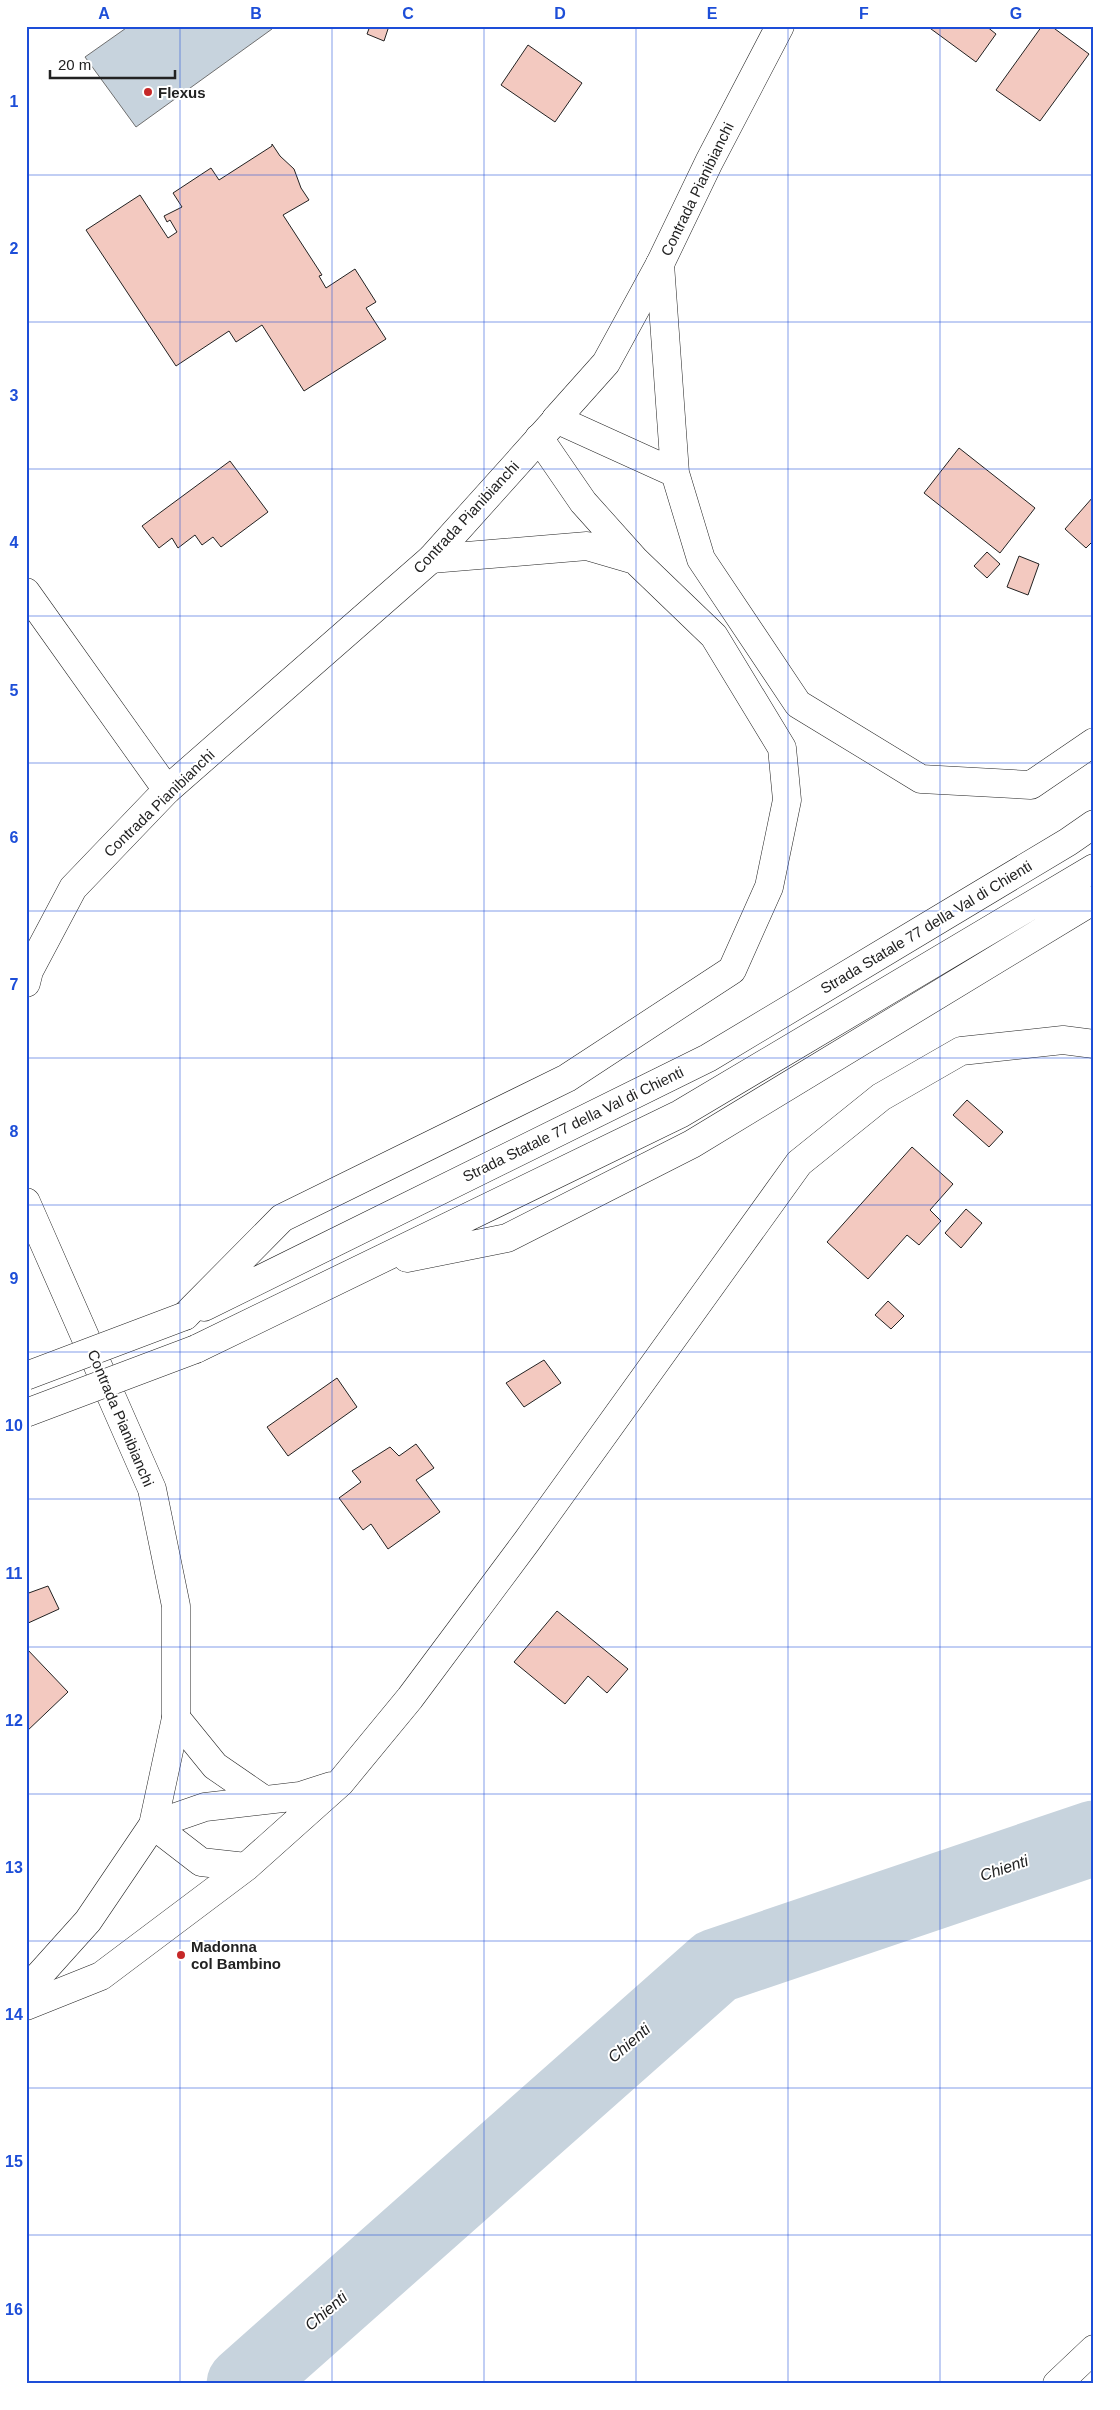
<svg xmlns="http://www.w3.org/2000/svg" width="1120" height="2410" font-family="Arial,sans-serif">
	<style>
		.water { fill: #c7d3dd; stroke: #6f6f6f }
		.lines { fill: none; stroke-linecap: round; stroke-linejoin: round }
		.river { stroke: #c7d3dd; stroke-width: 75 }
		.building { fill: #f3c9c0; stroke: #222 }
		.minor-casing { stroke: #222; stroke-width: 29 }
		.tertiary-casing { stroke: #222; stroke-width: 29 }
		.secondary-casing { stroke: #222; stroke-width: 29 }
		.trunk-casing { stroke: #222; stroke-width: 29 }
		.minor { stroke: #fff; stroke-width: 28 }
		.tertiary { stroke: #fff; stroke-width: 28 }
		.secondary { stroke: #fff; stroke-width: 28 }
		.trunk { stroke: #fff; stroke-width: 28 }
		.trunk-bridge-casing { stroke: #222; stroke-width: 29; stroke-linecap: butt }
		.trunk-bridge { stroke: #fff; stroke-width: 28 }
		.grid { fill: none; stroke: #1d4ed8; stroke-width: 1; stroke-opacity: 0.55 }
		.poi-dot { fill: #c62828; stroke: #fff; stroke-width: 2 }
		.labels { text-anchor: middle; dominant-baseline: central; stroke-width: 4; stroke-linejoin: round; paint-order: stroke }
		.poi-label { font-size: 15px; font-weight: bold; fill: #222; stroke: #fff; text-anchor: start }
		.street-label { font-size: 15px; fill: #222; stroke: #fff }
		.water-label { font-size: 16px; font-style: italic; fill: #222; stroke: #fff }
		.neatline { fill: none; stroke: #1d4ed8; stroke-width: 2 }
		.grid-label { font-size: 16px; text-anchor: middle; font-weight: bold; fill: #1d4ed8 }
	</style>
	<rect width="100%" height="100%" fill="#fff"/>
	<path class="water" d="M129,26H270L272,29L136,127L85,57Z"/>
	<g class="lines">
		<path class="river" d="M244,2384L716,1966L1094,1838"/>
	</g>
	<path class="building" d="M370,26H389L384,41L367,34Z
		M927,26H986L996,34L976,62Z
		M1042,26H1051L1089,54L1040,121L996,90Z
		M528,45L582,83L555,122L501,85Z
		M272,144L280,156L294,169L301,188L309,200L283,215L322,275L319,276L326,288L355,269L376,302L366,308L386,339L304,391L262,325L236,342L229,331L176,366L86,230L140,195L168,238L177,232L170,220L167,222L164,216L182,207L173,193L211,168L219,180L272,146Z
		M959,448L1035,508L1000,553L924,493Z
		M230,461L268,512L221,547L213,537L202,545L195,535L178,548L172,538L159,548L142,526Z
		M1093,497L1094,540L1086,548L1065,529Z
		M987,552L1000,564L987,578L974,566Z
		M1019,556L1039,564L1028,595L1007,587Z
		M967,1100L1003,1132L989,1147L953,1115Z
		M912,1147L953,1184L930,1210L941,1221L919,1245L907,1235L868,1279L827,1242Z
		M966,1209L982,1223L961,1248L945,1233Z
		M888,1301L904,1316L891,1329L875,1315Z
		M544,1360L561,1383L524,1407L506,1383Z
		M337,1378L357,1407L288,1456L267,1427Z
		M416,1444L434,1468L416,1480L440,1512L388,1549L371,1524L363,1530L339,1498L361,1482L352,1471L390,1447L399,1456Z
		M48,1586L59,1609L26,1624V1594Z
		M557,1611L628,1669L607,1693L588,1676L565,1704L514,1662Z
		M26,1648L68,1692L26,1732Z"/>
	<g class="lines">
		<defs>
			<path id="minor" d="M556,419L606,363L660,264L709,162L780,26
				M26,592L167,790"/>
			<path id="tertiary" d="M26,983L29,971L73,888L167,790L431,559L555,421
				M26,1202L152,1489L176,1606V1718L153,1825L88,1921L26,1990"/>
			<path id="secondary" d="M1057,2384L1094,2349"/>
			<path id="trunk" d="M660,264L675,473L701,559L798,704L921,779L1031,785L1094,742
				M556,419L675,473
				M431,559L587,546L635,560
				M407,1258L507,1238L692,1144L1094,900
				M204,1307L708,1058L1068,842L1094,824
				M185,1316L282,1218L567,1078L732,970L769,887L787,800L782,748L714,636L635,560L583,502L539,438
				M196,1349L680,1114L1094,868
				M176,1718L215,1766L263,1799
				M153,1825L205,1807L300,1796L331,1786
				M153,1825L201,1862L246,1867
				M26,2006L101,1976L246,1867L340,1783L410,1698L527,1541L799,1163L881,1097L961,1051L1063,1040L1094,1044"/>
		</defs>
		<use href="#minor" class="minor-casing"/>
		<use href="#tertiary" class="tertiary-casing"/>
		<use href="#secondary" class="secondary-casing"/>
		<use href="#trunk" class="trunk-casing"/>
		<use href="#minor" class="minor"/>
		<use href="#tertiary" class="tertiary"/>
		<use href="#secondary" class="secondary"/>
		<use href="#trunk" class="trunk"/>
		<defs>
			<path id="trunk-bridge" d="M26,1376L185,1316
				M26,1413L196,1349"/>
		</defs>
		<use href="#trunk-bridge" class="trunk-bridge-casing"/>
		<use href="#trunk-bridge" class="trunk-bridge"/>
	</g>
	<path class="grid" d="M180,26V2384M332,26V2384M484,26V2384M636,26V2384M788,26V2384M940,26V2384M26,175H1094M26,322H1094M26,469H1094M26,616H1094M26,763H1094M26,911H1094M26,1058H1094M26,1205H1094M26,1352H1094M26,1499H1094M26,1647H1094M26,1794H1094M26,1941H1094M26,2088H1094M26,2235H1094"/>
	<g class="poi-dot">
		<circle cx="148" cy="92" r="5"/>
		<circle cx="181" cy="1955" r="5"/>
	</g>
	<g class="labels">
		<g class="poi-label">
			<text x="158" y="92">Flexus</text>
			<text x="191" y="1946">Madonna<tspan x="191" dy="17">col Bambino</tspan></text>
		</g>
		<g class="street-label">
			<text transform="translate(697 189) rotate(-64)">Contrada Pianibianchi</text>
			<text transform="translate(466 517) rotate(-47)">Contrada Pianibianchi</text>
			<text transform="translate(159 803) rotate(-44)">Contrada Pianibianchi</text>
			<text transform="translate(926 927) rotate(-31)">Strada Statale 77 della Val di Chienti</text>
			<text transform="translate(573 1124) rotate(-26)">Strada Statale 77 della Val di Chienti</text>
			<text transform="translate(121 1418) rotate(67)">Contrada Pianibianchi</text>
		</g>
		<g class="water-label">
			<text transform="translate(1004 1868) rotate(-19)">Chienti</text>
			<text transform="translate(629 2043) rotate(-41)">Chienti</text>
			<text transform="translate(326 2311) rotate(-41)">Chienti</text>
		</g>
	</g>
	<rect width="1120" height="2410" fill="none" stroke="#ffffff" stroke-width="55"/>
	<path d="M50 70v8h125v-8" fill="none" stroke="#222222" stroke-width="2.5"/>
	<text x="58" y="70" font-size="15" fill="#222222" stroke="#ffffff" stroke-width="4" paint-order="stroke">20 m</text>
	<rect x="28" y="28" width="1064" height="2354" class="neatline"/>
	<g class="grid-label">
		<text x="104" y="19">A</text>
		<text x="256" y="19">B</text>
		<text x="408" y="19">C</text>
		<text x="560" y="19">D</text>
		<text x="712" y="19">E</text>
		<text x="864" y="19">F</text>
		<text x="1016" y="19">G</text>
		<text x="14" y="107">1</text>
		<text x="14" y="254">2</text>
		<text x="14" y="401">3</text>
		<text x="14" y="548">4</text>
		<text x="14" y="696">5</text>
		<text x="14" y="843">6</text>
		<text x="14" y="990">7</text>
		<text x="14" y="1137">8</text>
		<text x="14" y="1284">9</text>
		<text x="14" y="1431">10</text>
		<text x="14" y="1579">11</text>
		<text x="14" y="1726">12</text>
		<text x="14" y="1873">13</text>
		<text x="14" y="2020">14</text>
		<text x="14" y="2167">15</text>
		<text x="14" y="2315">16</text>
	</g>
</svg>
